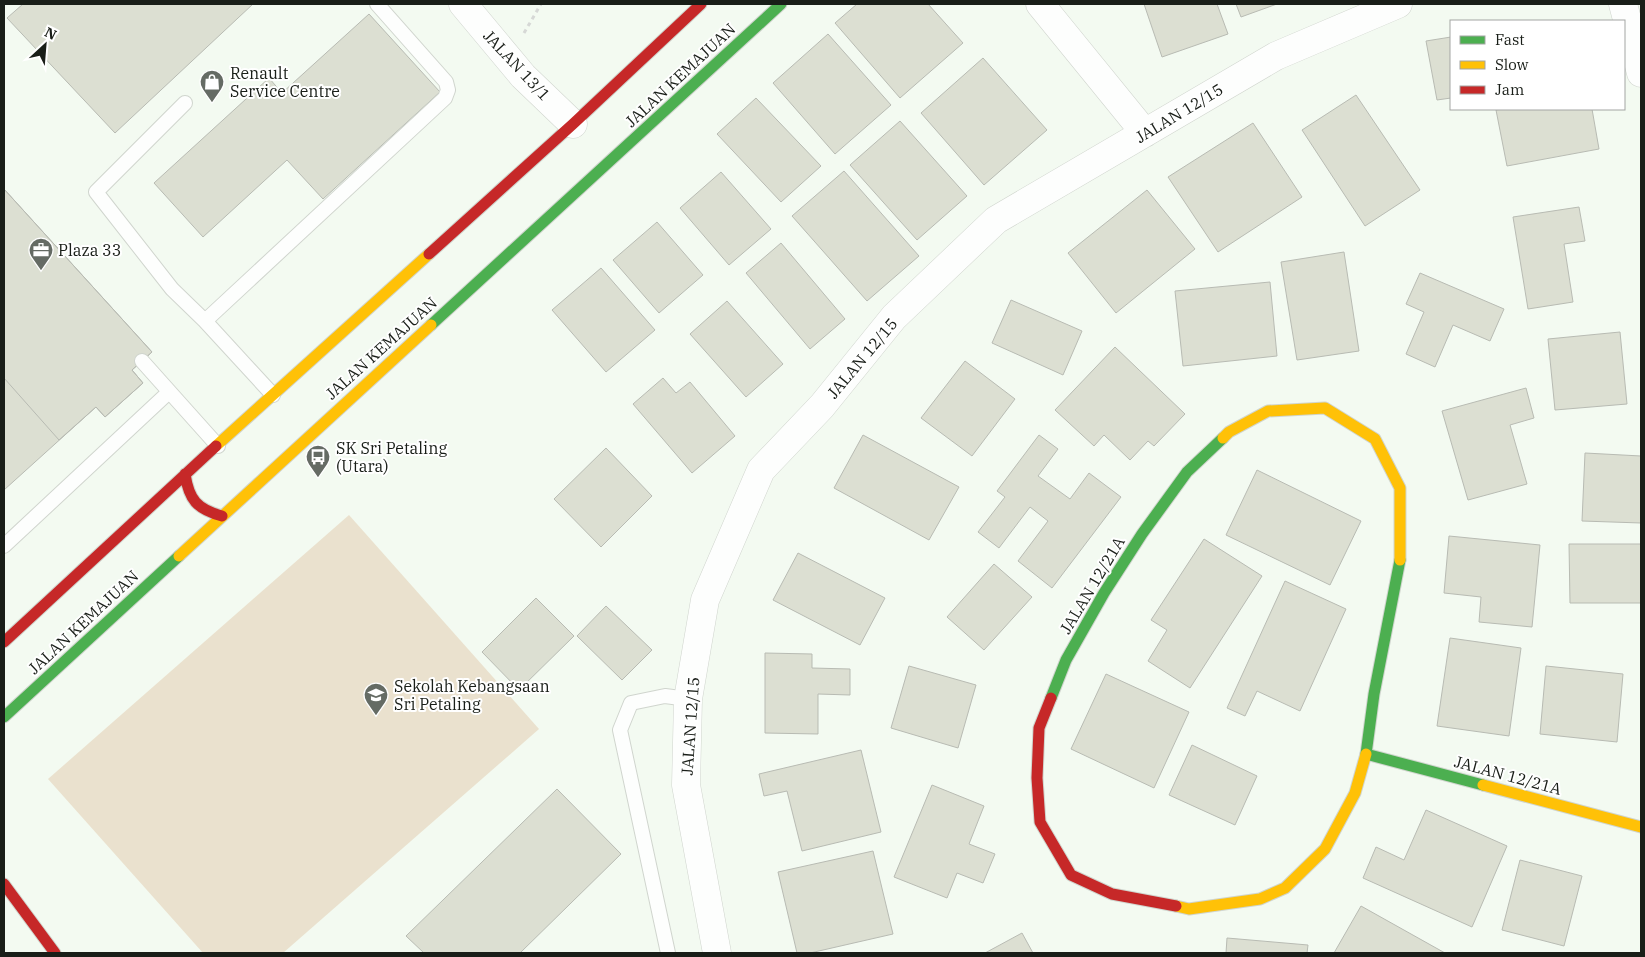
<svg xmlns="http://www.w3.org/2000/svg" width="1645" height="957" font-family="'IBM Plex Serif',serif">
	<style>
		.green { fill: #eae1ce }
		.building { fill: #dcdfd2; stroke: #b8bbb3 }
		.lines { fill: none; stroke-linecap: round; stroke-linejoin: round }
		.lane-casing { stroke: #d0d5ce; stroke-width: 16 }
		.street-casing { stroke: #d0d5ce; stroke-width: 29 }
		.fast-casing { stroke: #d0d5ce; stroke-width: 13 }
		.slow-casing { stroke: #d0d5ce; stroke-width: 13 }
		.jam-casing { stroke: #d0d5ce; stroke-width: 13 }
		.path { stroke: #d6d8d6; stroke-width: 3; stroke-dasharray: 4 4; stroke-linecap: butt }
		.lane { stroke: #fdfefd; stroke-width: 14 }
		.street { stroke: #fdfefd; stroke-width: 28 }
		.fast { stroke: #4caf50; stroke-width: 11 }
		.slow { stroke: #ffc107; stroke-width: 11 }
		.jam { stroke: #c62828; stroke-width: 11 }
		.labels { text-anchor: middle; dominant-baseline: central; stroke-width: 4; stroke-linejoin: round; paint-order: stroke }
		.street-label { font-size: 16px; fill: #191e18; stroke: #fff }
		.poi-label { font-size: 16px; fill: #191e18; stroke: #fff; text-anchor: start }
	</style>
	<rect width="100%" height="100%" fill="#f3faf1"/>
	<path class="green" d="M349,515L539,729L283,953H203L48,779Z"/>
	<path class="building" d="M23,4H253L115,133L7,18Z
		M857,4H928L963,43L900,98L835,23Z
		M1144,4H1217L1228,34L1162,57Z
		M1236,4H1277L1241,17Z
		M369,14L440,92L323,199L287,160L203,237L154,183L269,78L282,93Z
		M828,34L891,105L835,154L773,83Z
		M1451,37V98L1437,100L1426,41Z
		M983,58L1047,130L984,185L921,113Z
		M1356,95L1420,190L1365,226L1302,130Z
		M756,98L821,166L781,202L717,134Z
		M1502,109H1592L1599,149L1507,166L1496,110Z
		M900,121L967,196L917,240L850,165Z
		M1253,123L1302,197L1218,252L1168,177Z
		M844,171L919,256L867,301L792,216Z
		M721,172L771,229L729,265L680,208Z
		M4,189L152,352L132,370L143,383L105,417L96,407L4,490Z
		M4,189L152,352L132,370L143,383L105,417L96,407L59,440L4,378Z
		M1147,190L1195,249L1116,313L1068,253Z
		M1579,207L1585,241L1564,244L1573,302L1528,309L1513,217Z
		M657,222L703,275L659,313L613,260Z
		M781,243L845,319L810,349L746,273Z
		M1344,252L1359,351L1297,360L1281,262Z
		M601,268L655,330L606,372L552,310Z
		M1420,273L1504,309L1490,341L1453,325L1435,367L1406,354L1424,312L1406,304Z
		M1270,282L1277,356L1183,366L1175,291Z
		M1011,300L1082,331L1063,375L992,343Z
		M727,301L783,364L746,397L690,334Z
		M1620,332L1627,404L1555,410L1548,339Z
		M1115,347L1185,414L1154,446L1148,441L1130,460L1104,435L1094,446L1055,410Z
		M965,361L1015,399L972,456L921,418Z
		M663,378L676,393L690,382L735,436L692,473L633,404Z
		M1526,388L1534,418L1510,425L1527,484L1468,500L1442,411Z
		M863,435L959,487L929,540L834,488Z
		M1039,435L1058,449L1038,476L1070,499L1089,473L1121,497L1052,588L1018,561L1048,521L1030,507L999,548L978,532L1005,497L997,491Z
		M606,448L652,496L601,547L554,499Z
		M1585,453L1641,456V523L1582,521Z
		M1257,470L1361,521L1330,585L1226,535Z
		M1449,536L1540,545L1532,627L1479,622L1481,597L1444,593Z
		M1204,539L1262,576L1190,688L1148,661L1167,630L1151,620Z
		M1569,544H1641V603H1570Z
		M798,553L885,598L860,645L773,600Z
		M994,564L1032,597L984,650L947,617Z
		M1285,581L1346,609L1300,711L1257,691L1245,716L1227,708Z
		M536,598L574,636L519,690L482,652Z
		M606,606L652,650L622,680L577,636Z
		M1450,638L1521,648L1509,736L1437,726Z
		M765,653L812,654V668L850,669V695L818,694V734L765,733Z
		M909,666L976,685L958,748L891,728Z
		M1546,666L1623,674L1617,742L1540,734Z
		M1106,674L1189,712L1154,788L1071,749Z
		M1192,745L1257,776L1235,825L1169,795Z
		M861,750L881,832L802,851L787,791L764,796L759,774Z
		M932,785L984,806L969,844L995,854L983,883L957,873L947,898L894,877Z
		M557,789L621,854L520,953H424L406,936Z
		M1426,810L1507,846L1472,927L1363,878L1376,847L1404,860Z
		M873,851L893,934L810,953H797L778,872Z
		M1520,860L1582,876L1564,946L1502,930Z
		M1361,906L1445,953H1334Z
		M1022,933L1033,953H985Z
		M1227,938L1308,945L1307,953H1226Z"/>
	<g class="lines">
		<defs>
			<path id="lane" d="M185,103L96,192L172,289L205,321L273,395
				M205,321L445,98L448,90L446,82L377,4
				M142,361L218,446
				M4,546L169,392
				M668,953L620,730L631,703L665,696L688,699"/>
			<path id="street" d="M463,4L523,76L573,124
				M1040,4L1145,133
				M1623,4L1641,73
				M717,953L686,785L688,699L705,600L761,470L822,406L894,317L996,220L1276,56L1398,4"/>
			<path id="fast" d="M431,325L781,4
				M1400,560L1374,694L1366,754L1483,785
				M1051,698L1066,660L1104,593L1142,534L1187,472L1223,438
				M4,717L179,556"/>
			<path id="slow" d="M1223,438L1229,432L1268,411L1325,408L1375,439L1400,488V560
				M216,446L429,254
				M179,556L431,325
				M1483,785L1641,827
				M1176,906L1189,909L1260,899L1285,888L1325,849L1355,793L1366,754"/>
			<path id="jam" d="M429,254L573,124L701,4
				M185,474C189,500 197,509 222,516
				M4,642L216,446
				M1051,698L1039,728L1037,778L1040,822L1071,875L1112,894L1176,906
				M4,884L55,953"/>
		</defs>
		<use href="#lane" class="lane-casing"/>
		<use href="#street" class="street-casing"/>
		<use href="#fast" class="fast-casing"/>
		<use href="#slow" class="slow-casing"/>
		<use href="#jam" class="jam-casing"/>
		<path class="path" d="M524,33L541,4"/>
		<use href="#lane" class="lane"/>
		<use href="#street" class="street"/>
		<use href="#fast" class="fast"/>
		<use href="#slow" class="slow"/>
		<use href="#jam" class="jam"/>
	</g>
	<defs>
		<symbol id="shop-pin" viewBox="-11 -11 22 30"><path d="M0 17L-7.5 6A9.5 9.5 0 1 1 7.5 6Z" fill="#656b64" stroke="#fff"/><path d="M-5-2.5h2.3a2.7 3.5 0 0 1 5.4 0H5L5.5 6h-11ZM-1.5-2.5h3a1.5 2.3 0 0 0-3 0Z" fill="#fff"/></symbol>
		<symbol id="office-pin" viewBox="-11 -11 22 30"><path d="M0 17L-7.5 6A9.5 9.5 0 1 1 7.5 6Z" fill="#656b64" stroke="#fff"/><path d="M-6-3h4V-5.5h4V-3h4V5H-6ZM-1-4.5V-3h2v-1.5ZM-6 0V1H6V0Z" fill="#fff"/></symbol>
		<symbol id="bus-pin" viewBox="-11 -11 22 30"><path d="M0 17L-7.5 6A9.5 9.5 0 1 1 7.5 6Z" fill="#656b64" stroke="#fff"/><path d="M-5-6H5V4H4V6H2V4H-2V6H-4V4H-5ZM-3.5-4V0h7V-4ZM-3.5 1.2v1.5H-2V1.2ZM2 1.2v1.5H3.5V1.2Z" fill="#fff"/></symbol>
		<symbol id="school-pin" viewBox="-11 -11 22 30"><path d="M0 17L-7.5 6A9.5 9.5 0 1 1 7.5 6Z" fill="#656b64" stroke="#fff"/><path d="M0-5L7-2L0 1L-7-2ZM-4 1L0 2.5L4 1V4Q0 6-4 4Z" fill="#fff"/></symbol>
	</defs>
	<g fill-rule="evenodd">
		<use href="#shop-pin" x="198" y="68" width="28" height="38"/>
		<use href="#office-pin" x="27" y="236" width="28" height="38"/>
		<use href="#bus-pin" x="304" y="443" width="28" height="38"/>
		<use href="#school-pin" x="362" y="681" width="28" height="38"/>
	</g>
	<g class="labels">
		<g class="street-label">
			<text transform="translate(517 65) rotate(47)">JALAN 13/1</text>
			<text transform="translate(680 75) rotate(-43)">JALAN KEMAJUAN</text>
			<text transform="translate(1179 113) rotate(-31)">JALAN 12/15</text>
			<text transform="translate(381 348) rotate(-42)">JALAN KEMAJUAN</text>
			<text transform="translate(862 358) rotate(-50)">JALAN 12/15</text>
			<text transform="translate(1092 585) rotate(-59)">JALAN 12/21A</text>
			<text transform="translate(83 622) rotate(-43)">JALAN KEMAJUAN</text>
			<text transform="translate(690 726) rotate(-86)">JALAN 12/15</text>
			<text transform="translate(1508 775) rotate(15)">JALAN 12/21A</text>
		</g>
		<g class="poi-label">
			<text x="230" y="73">Renault<tspan x="230" dy="18">Service Centre</tspan></text>
			<text x="58" y="250">Plaza 33</text>
			<text x="336" y="448">SK Sri Petaling<tspan x="336" dy="18">(Utara)</tspan></text>
			<text x="394" y="686">Sekolah Kebangsaan<tspan x="394" dy="18">Sri Petaling</tspan></text>
		</g>
	</g>
	<rect width="1645" height="957" fill="none" stroke="#191e18" stroke-width="10"/>
	<rect x="1450" y="20" width="175" height="90" fill="#ffffff" stroke="#a3a5a3"/>
	<rect x="1460" y="36" width="25" height="8" fill="#4caf50" stroke="#a3a5a3"/>
	<text x="1495" y="45" font-size="15" fill="#191e18">Fast</text>
	<rect x="1460" y="61" width="25" height="8" fill="#ffc107" stroke="#a3a5a3"/>
	<text x="1495" y="70" font-size="15" fill="#191e18">Slow</text>
	<rect x="1460" y="86" width="25" height="8" fill="#c62828" stroke="#a3a5a3"/>
	<text x="1495" y="95" font-size="15" fill="#191e18">Jam</text>
	<g transform="translate(45 45) rotate(26)" stroke="#ffffff" stroke-width="4" paint-order="stroke">
	<path d="M0-4L9 19L0 12L-9 19Z" fill="#191e18"/>
	<text y="-8" font-size="14" font-weight="bold" text-anchor="middle" fill="#191e18">N</text>
	</g>
</svg>
